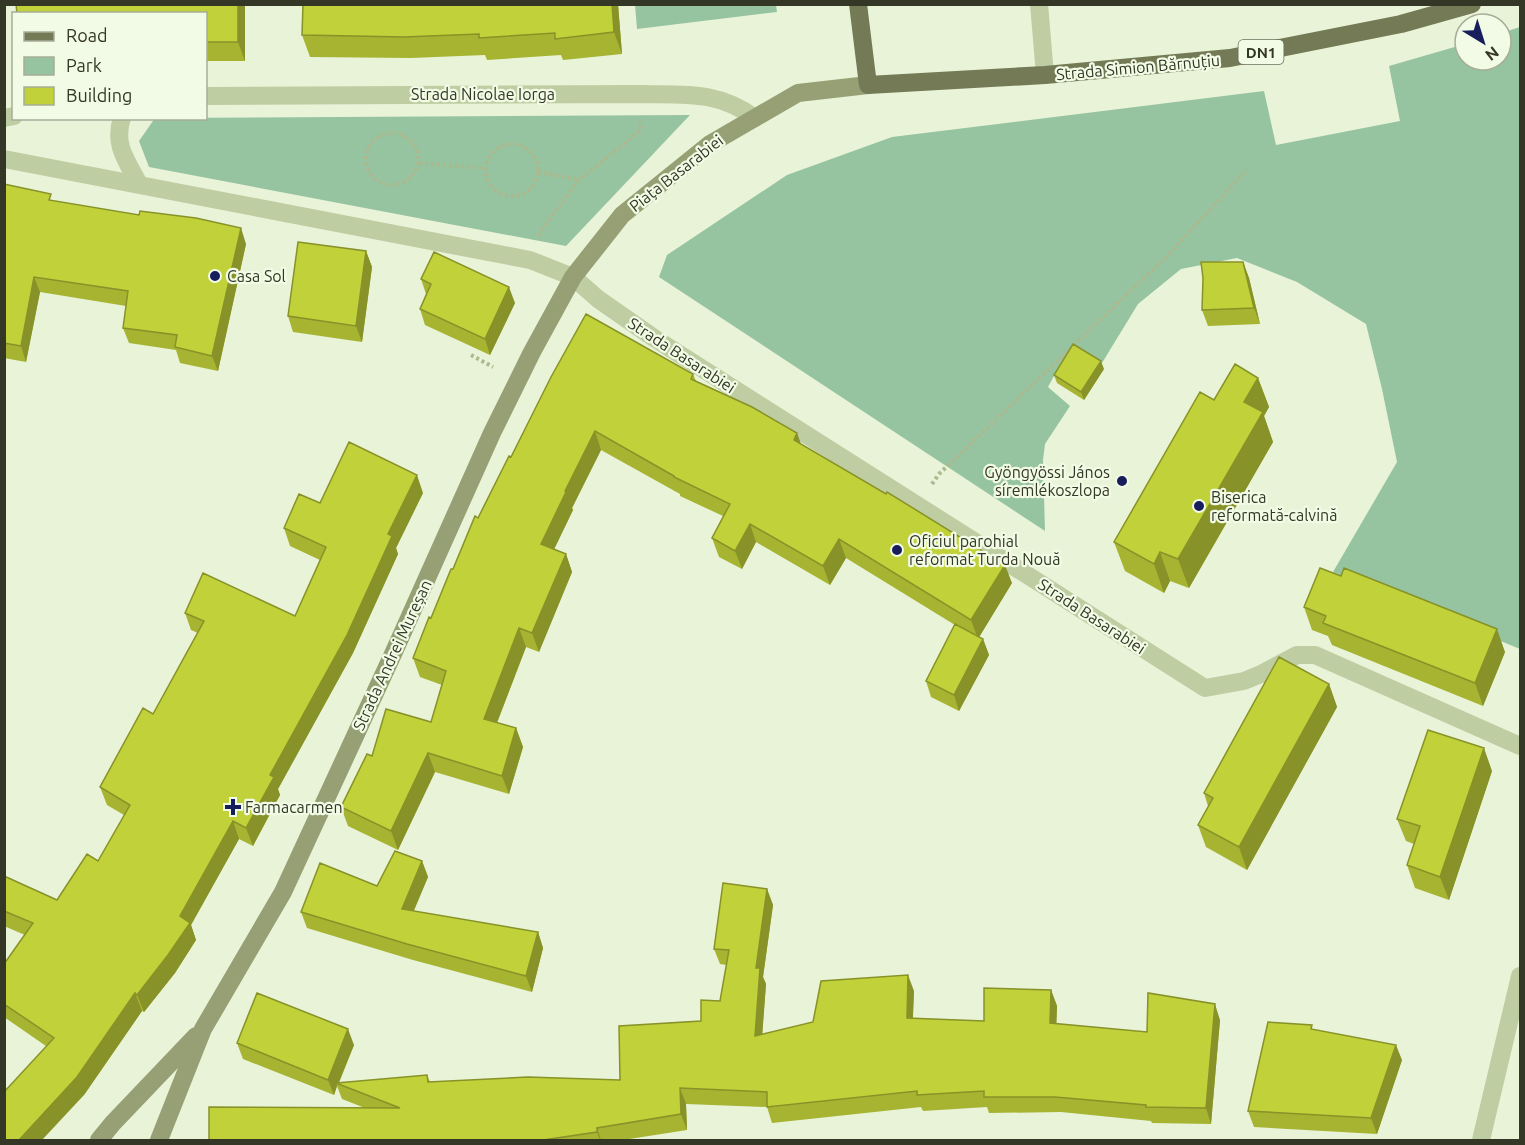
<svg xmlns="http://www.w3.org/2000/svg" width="1525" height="1145" font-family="Ubuntu,sans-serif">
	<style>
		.green { fill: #97c4a0 }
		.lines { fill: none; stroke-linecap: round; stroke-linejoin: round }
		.path { stroke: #acb88d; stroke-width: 4; stroke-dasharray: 3 3; stroke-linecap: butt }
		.lane { stroke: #bfcda3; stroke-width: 18 }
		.street { stroke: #bfcda3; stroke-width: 18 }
		.secondary { stroke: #96a074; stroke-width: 18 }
		.primary { stroke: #737a55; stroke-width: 18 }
		.wall { fill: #a6b431 }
		.shaded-wall { fill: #879228 }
		.building { fill: #c1d139; stroke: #879228; stroke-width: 1.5 }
		.poi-dot { fill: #181d5c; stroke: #f2fbe5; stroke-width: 2 }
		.labels { text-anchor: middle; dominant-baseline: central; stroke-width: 4.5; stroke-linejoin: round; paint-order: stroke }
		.shield { fill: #f2fbe5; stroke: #6d725f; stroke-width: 1.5 }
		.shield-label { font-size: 15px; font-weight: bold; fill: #343726 }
		.street-label { font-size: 16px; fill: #343726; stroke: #f2fbe5 }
		.poi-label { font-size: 16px; fill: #343726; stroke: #f2fbe5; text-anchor: start }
	</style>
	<rect width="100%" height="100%" fill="#e9f3d8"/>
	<path class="green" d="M635,5H776L777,12L637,29Z
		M1520,27V649L1333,572L1397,462L1382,389L1366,324L1297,282L1237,258L1181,269L1138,304L1102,363L1076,347L1060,365L1048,387L1070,406L1045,444L1043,460L1045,531L659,277L667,255L787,175L892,137L1264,91L1276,145L1400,121L1389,66L1465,44V60H1501V33Z
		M690,115L566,246L149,167L139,141L155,118Z"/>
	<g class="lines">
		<path class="path" d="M366 159a26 26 0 1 1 52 0a26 26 0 1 1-52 0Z
			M486 170a26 26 0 1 1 52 0a26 26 0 1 1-52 0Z
			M419,163L485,168
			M538,172L579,180
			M539,236L543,228L579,180L641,130L640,121
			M471,355L493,367
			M932,484L939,474L1167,256L1247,170"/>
		<path class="lane" d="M1039,4L1045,75"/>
		<path class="street" d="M206,96L639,94C684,95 717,90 755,118
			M4,118L14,116
			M122,118C113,145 127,161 139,184
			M4,159L530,260L573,277L598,299L654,338L1205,688L1244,681L1261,674L1297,655H1315L1520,746
			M1481,1140L1520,976"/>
		<path class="secondary" d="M99,1140L113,1123L196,1036
			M159,1140L203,1029L283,892L393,654L492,433L532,352L573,277L622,215L710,144L798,93L868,85"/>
		<path class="primary" d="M858,4L868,85L1045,75L1230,58L1401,24L1472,4"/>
	</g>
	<path class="wall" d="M16,4H245V61H206V14Z
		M303,4H618L622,54L563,60L561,55L487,60L485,55L411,58L310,57L302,35Z
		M4,184L53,201L246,244L218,371L180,363L176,350L129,343L123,328L126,306L40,292L26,362L4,358Z
		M366,251L372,267L362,342L293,332L288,316Z
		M1243,262L1249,278L1260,324L1208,326L1202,310Z
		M421,279L515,303L490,355L425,325L420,309L426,294Z
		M1104,369L1084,400L1057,383L1054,375Z
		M693,374L696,381L802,445L1012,583L979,637L983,639L989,655L959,711L931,697L926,681L955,625L846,558L830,585L756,542L742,569L719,557L712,538L723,516L680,496V494L601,450L572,508L573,510L554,549L566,554L572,572L539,652L526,647L497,723L516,728L523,747L509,794L435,772L398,850L348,826L341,807L372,756L431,722L442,685L420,677L413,658L453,569L478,518L511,457Z
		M1258,378L1269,407L1264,416L1273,442L1189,588L1170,581L1164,593L1125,571L1114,542L1214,400Z
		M423,493L396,548L398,554L353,653L278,789L280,795L253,846L239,839L191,925L196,940L175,973L144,1012L142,1011L84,1095L46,1046L4,1017V964L25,935L4,926V876L57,900L98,861L124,815L107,805L100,787L153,714L198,633L191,630L185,613L295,616L320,560L290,546L284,528Z
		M1304,607L1505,652L1483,706L1332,645L1328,636L1312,630Z
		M1329,684L1337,707L1247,870L1206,847L1198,825L1208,806L1204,793Z
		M1492,771L1449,900L1415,888L1407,865L1414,844L1406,841L1397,819Z
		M422,861L428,877L413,911L538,932L543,948L532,992L413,960L307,928L301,912L377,886Z
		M767,889L773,905L763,977L766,984L762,1035L813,1022L914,991L913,1018L984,1021L1051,990L1057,1006L1056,1024L1147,1032L1220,1020L1211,1124L1152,1123L1151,1121L1061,1112L989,1113L987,1107L923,1111L921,1107L772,1123L767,1107L686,1104L687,1130L623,1140H209L365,1108L342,1099L337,1086L334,1095L243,1059L237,1043L354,1045L339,1083L427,1075L430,1082L620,1080L701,1021L720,1001L727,965L720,964L714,949Z
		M1313,1029L1402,1060L1377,1134L1254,1127L1248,1111Z"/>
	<path class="shaded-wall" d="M238,4H245V61L238,42Z
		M612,4H618L622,54L614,32Z
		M241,228L246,244L218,371L212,356Z
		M366,251L372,267L362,342L356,326Z
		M1243,262L1249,278L1260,324L1254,308Z
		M34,277L40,292L26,362L21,346Z
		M509,287L515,303L490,355L485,339Z
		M1101,361L1104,369L1084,400L1081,392Z
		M1258,378L1269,407L1264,416L1273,442L1189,588L1178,559L1244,402Z
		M595,431L601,450L572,508L573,510L548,562L541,544L565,491Z
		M797,433L804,452L794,440Z
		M417,475L423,493L396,548L398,554L353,653L278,789L280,795L253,846L246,828L270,775Z
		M750,524L756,542L742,569L735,551Z
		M839,539L846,558L830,585L823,566Z
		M1160,552L1170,581L1164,593L1154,564Z
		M566,554L572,572L539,652L532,633Z
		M1005,565L1012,583L978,639L971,620Z
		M519,628L526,647L491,738L484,719Z
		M1497,629L1505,652L1483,706L1475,683Z
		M983,639L989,655L959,711L954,695Z
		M1329,684L1337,707L1247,870L1239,847Z
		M516,728L523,747L509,794L502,776Z
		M1484,748L1492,771L1449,900L1440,877Z
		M428,753L435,772L398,850L391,831Z
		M233,821L239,839L191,925L196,940L175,973L144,1012L137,995L180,916Z
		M422,861L428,877L408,925L402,909Z
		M767,889L773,905L763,977L766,984L761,1052L755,1036L756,968Z
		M538,932L543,948L532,992L526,976Z
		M908,975L914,991L912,1034L907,1018Z
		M1051,990L1057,1006L1056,1039L1050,1023Z
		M135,993L142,1011L84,1095L42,1140H19Z
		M1215,1004L1220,1020L1211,1124L1206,1108Z
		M348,1029L354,1045L338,1084L336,1083L337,1086L334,1095L328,1080Z
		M1396,1045L1402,1060L1377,1134L1371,1118Z
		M680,1088L686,1104L687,1130L681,1114Z
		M597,1128L601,1140H600L597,1132Z"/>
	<path class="building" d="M16,4H238V42H206V14H17Z
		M303,4H612L614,32L555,39V33L479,38V34L404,37L302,35Z
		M4,184L51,194L49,200L139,215L140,211L196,218L241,228L212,356L175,347L177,335L123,328L128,291L34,277L21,346L4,343Z
		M298,242L366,251L356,326L288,316Z
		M434,252L509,287L485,339L420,309L431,284L421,279Z
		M1201,262H1243L1254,308L1202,310L1203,278Z
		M586,314L693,374L691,379L752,407L797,433L794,440L886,494L887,492L1005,565L971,620L839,539L823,566L750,524L735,551L712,538L730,504L674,477V476L595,431L565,491L566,492L541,544L566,554L532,633L519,628L484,719L516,728L502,776L428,753L391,831L341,807L367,754L372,756L386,709L431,722L446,671L413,658L429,617L431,618L451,569H453L475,516L478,518L509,456L511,457L551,377Z
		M1073,344L1101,361L1081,392L1054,375Z
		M1235,364L1258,378L1244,402L1263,412L1178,559L1160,552L1154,564L1114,542L1200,392L1214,400Z
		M349,442L417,475L388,534L392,536L347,635L270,775L274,777L246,828L233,821L180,916L190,923L168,955L137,995L135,993L77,1077L19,1140H4V1092L54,1038L4,1004V964L33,923L4,911V876L57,900L87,854L98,861L130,805L100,787L143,708L153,714L204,621L185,613L203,573L295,616L326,547L284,528L299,494L320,503Z
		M1320,568L1341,576L1344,568L1497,629L1475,683L1323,623L1326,616L1304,607Z
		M955,624L983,639L954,695L926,681Z
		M1279,657L1329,684L1239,847L1198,825L1213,798L1204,793Z
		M1428,730L1484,748L1440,877L1407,865L1420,826L1397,819Z
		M395,851L422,861L402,909L538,932L526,976L407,944L301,912L320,863L377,886Z
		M723,883L767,889L756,968H760L755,1036L813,1022L821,981L908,975L907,1018L984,1021V988L1051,990L1050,1023L1147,1032L1148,993L1215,1004L1206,1108L1146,1107V1105L1055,1097H984V1091L917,1095V1091L767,1107V1092L680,1088L681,1114L597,1128V1132L543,1140H209V1107L400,1108L336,1083L427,1075L428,1082L528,1077L620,1080L619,1026L701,1021V1000L720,1001L729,950L714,949Z
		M257,993L348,1029L328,1080L237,1043Z
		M1268,1022L1312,1025L1311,1029L1396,1045L1371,1118L1248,1111Z"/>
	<g class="poi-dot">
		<circle cx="215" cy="276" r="6"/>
		<circle cx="1122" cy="481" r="6"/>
		<circle cx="1199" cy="506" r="6"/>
		<circle cx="897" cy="550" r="6"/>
		<path d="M230 798h6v6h6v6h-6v6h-6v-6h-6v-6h6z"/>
	</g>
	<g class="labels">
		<rect class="shield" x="1238.5" y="40" width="45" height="24" rx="4.5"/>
		<g class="shield-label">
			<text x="1261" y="52">DN1</text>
		</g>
		<g class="street-label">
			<text transform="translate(1138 67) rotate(-5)">Strada Simion Bărnuțiu</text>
			<text x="483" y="94">Strada Nicolae Iorga</text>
			<text transform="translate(676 173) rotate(-38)">Piața Basarabiei</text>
			<text transform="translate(682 355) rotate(33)">Strada Basarabiei</text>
			<text transform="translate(1092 616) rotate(33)">Strada Basarabiei</text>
			<text transform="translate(392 655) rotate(-65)">Strada Andrei Mureșan</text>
		</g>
		<g class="poi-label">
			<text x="227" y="276">Casa Sol</text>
			<text x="1110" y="472" text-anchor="end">Gyöngyössi János<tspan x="1110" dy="18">síremlékoszlopa</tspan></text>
			<text x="1211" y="497">Biserica<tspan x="1211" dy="18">reformată-calvină</tspan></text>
			<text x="909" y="541">Oficiul parohial<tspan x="909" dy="18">reformat Turda Nouă</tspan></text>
			<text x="245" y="807">Farmacarmen</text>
		</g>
	</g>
	<rect width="1525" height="1145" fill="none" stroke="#343726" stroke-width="12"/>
	<rect x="12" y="12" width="195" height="108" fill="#f2fbe5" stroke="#a6ad99" stroke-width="1.5"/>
	<rect x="24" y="32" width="30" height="9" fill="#737a55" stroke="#a6ad99" stroke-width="1.5"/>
	<text x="66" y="42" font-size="18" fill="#343726">Road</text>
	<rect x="24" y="57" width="30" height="18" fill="#97c4a0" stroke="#a6ad99" stroke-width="1.5"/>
	<text x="66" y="72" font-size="18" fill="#343726">Park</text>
	<rect x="24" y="87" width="30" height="18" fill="#c1d139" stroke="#a6ad99" stroke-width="1.5"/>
	<text x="66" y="102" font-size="18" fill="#343726">Building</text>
	<g transform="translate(1483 42) rotate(142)"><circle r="28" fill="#f2fbe5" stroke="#a6ad99" stroke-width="1.5"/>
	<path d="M0-4.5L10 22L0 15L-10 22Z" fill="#181d5c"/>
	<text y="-9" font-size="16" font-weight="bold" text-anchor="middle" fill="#343726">N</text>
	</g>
</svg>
